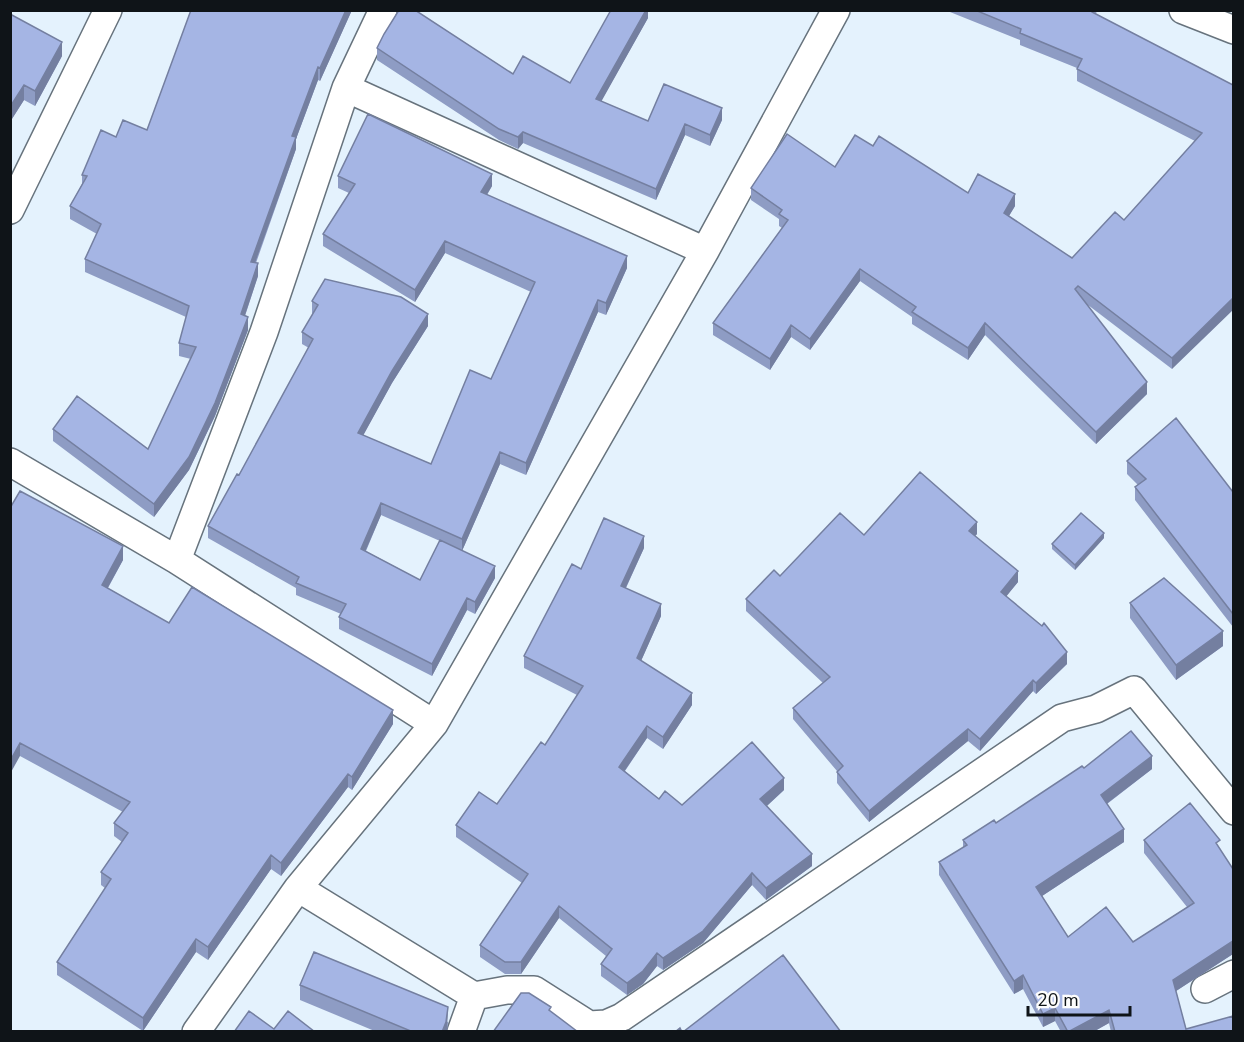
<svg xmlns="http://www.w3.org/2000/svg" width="1244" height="1042" font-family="'Nunito Sans',sans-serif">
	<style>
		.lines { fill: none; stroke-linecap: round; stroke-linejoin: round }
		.minor-casing { stroke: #67737d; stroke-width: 30 }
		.minor { stroke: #fff; stroke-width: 27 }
		.wall { fill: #8e9cc4; fill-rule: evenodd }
		.shaded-wall { fill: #747fa0 }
		.building { fill: #a5b5e4; stroke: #747fa0; stroke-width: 1.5 }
	</style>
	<rect width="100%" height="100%" fill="#e4f2fd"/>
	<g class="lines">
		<defs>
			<path id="minor" d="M1183,10L1234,30
				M346,88L705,251
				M10,210L108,10
				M10,462L177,560L434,724
				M177,560L264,332L346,88L383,10
				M298,888L474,996L507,990H534L589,1025L606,1024L622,1017L1062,718L1096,709L1134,690L1234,811
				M1205,989L1234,974
				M196,1032L298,888L434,724L705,251L836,10
				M461,1032L474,996"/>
		</defs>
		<use href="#minor" class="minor-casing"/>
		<use href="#minor" class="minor"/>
	</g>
	<path class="wall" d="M191,10H352L320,81L318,80L296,139V149L256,263L258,276L245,316L248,330L215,416L189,470L154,517L53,441V429L148,449L191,359L179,356V343L186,317L85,272V259L97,234L70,219V206L82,184V175L116,137L147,130Z
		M648,10V18L601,101L648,121L722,120L710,146L685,135L656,200L523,143L518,149L499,140L377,60V48L513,74L570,83Z
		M945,10H1097L1096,14L1233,85L1172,369L1088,305L1147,394L1096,444L985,335L968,360L912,324V317L860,281L810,350L791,337L770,370L713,335V323L782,228L779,226V219L751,200V188L835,167L873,146L968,193L1015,206L1009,216L1072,258L1124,220L1195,141L1077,81V68L1020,45V40Z
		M10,14L62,56L35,106L24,100L10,122Z
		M338,176L492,186L487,195L627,268L606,315L598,312L526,475L500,464L462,551L495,578L475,614L467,610L432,676L339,629V617L341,614L296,595V588L208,538V526L239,475L309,348L302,344V332L313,314L312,313V301L428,326L392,383L363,435L431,464L491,379L531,292L445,253L415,302L323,246V234L349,193L338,188ZM381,515L440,541L420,580L366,551Z
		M1127,461L1233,492V627L1135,500V487L1138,485L1127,474Z
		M10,508L123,560L108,588L169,623L393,724L352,790L348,787L281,876L271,869L208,960L196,952L143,1031L57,975V962L105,888L101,885V872L122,842L114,836V823L123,812L20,756Z
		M977,534L975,536L1018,582L1006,596L1067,664L1036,694L1033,691L980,751L968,741L869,822L837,783V771L793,719V708L823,683L746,611V599L780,576L864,535Z
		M1104,538L1075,570L1052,549V544Z
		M644,548L626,588L661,616L641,661L692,705L663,749L647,738L625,771L659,799L682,805L784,790L767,806L812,866L766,900L752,885L703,943L663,970L657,966L643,984L627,995L601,976V964L606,956L559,918L521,974H505L480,957V945L522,883L456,837V825L497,804L545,745L577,695L524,668V656L581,569Z
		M1130,603L1223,646L1176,680L1130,618Z
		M1084,768L1152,769L1107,804L1124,842L1042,896L1068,937L1133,942L1187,907L1144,853V840L1220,848L1233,954L1176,991L1186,1029L1233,1032H1111L1109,1023L1093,1032H1061L1055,1021L1043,1027L1023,989L1014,994L939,875V862L963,848V840L996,823Z
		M300,985L448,1022L447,1032H377L300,1000Z"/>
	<path class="shaded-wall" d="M346,10H352L320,81V68Z
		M646,10H648V18L596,111V99Z
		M62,42V56L35,106V91Z
		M318,67V80L296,139V149L251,274V262L292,136Z
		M24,85V100L10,122V107Z
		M722,108V120L710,146V135Z
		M685,124V135L656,200V189Z
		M523,132V143L518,149V137Z
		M492,174V186L481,204V192Z
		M1015,194V206L1004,224V213Z
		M445,241V253L415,302V290Z
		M627,256V268L606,315V303Z
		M258,263V276L241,327V314Z
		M860,269V281L810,350V339Z
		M1233,298V310L1172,369V358Z
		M598,300V312L526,475V463Z
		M428,314V326L392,383L358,445V433L392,371Z
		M248,317V330L215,416L189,470L154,517V504Z
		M985,323V335L968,360V348Z
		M791,325V337L770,370V359Z
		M1147,382V394L1096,444V432Z
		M500,452V464L462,551V539Z
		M381,503V515L361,561V549Z
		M977,522V534L969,542V531Z
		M1104,533V538L1075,570V565Z
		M644,536V548L621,598V586Z
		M123,546V560L102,598V585Z
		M495,566V578L475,614V602Z
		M1018,571V582L1001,603V592Z
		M467,598V610L432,676V664Z
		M661,604V616L637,670V658Z
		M1223,631V646L1176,680V665Z
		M1067,652V664L1036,694V683Z
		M1033,680V691L980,751V739Z
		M692,693V705L663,749V737Z
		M393,710V724L352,790V777Z
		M647,726V738L619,779V767Z
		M968,729V741L869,822V811Z
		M20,743V756L10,774V761Z
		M1152,756V769L1101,808V795Z
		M348,774V787L281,876V863Z
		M784,778V790L760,812V799Z
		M1124,829V842L1036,900V887Z
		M812,854V866L766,900V888Z
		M271,855V869L208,960V947Z
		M752,873V885L703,943L663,970V958Z
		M559,906V918L521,974V962Z
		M196,939V952L143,1031V1018Z
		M1233,941V954L1173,993V980Z
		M657,953V966L643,984L627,995V983Z
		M1023,975V989L1014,994V981Z
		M448,1007L447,1032H442Z
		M1055,1008V1021L1043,1027V1014Z
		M1109,1010V1023L1093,1032H1069Z"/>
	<path class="building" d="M191,10H346L320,68L318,67L292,136L296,137L251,262L258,263L241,314L248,317L215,403L189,457L154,504L53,429L77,396L148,449L196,347L179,343L189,306L85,259L101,224L70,206L87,176L82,175L101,130L116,137L123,120L147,130Z
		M399,10H415L513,74L523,56L570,83L611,10H646L596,99L648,121L664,84L722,108L710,135L685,124L656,189L523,132L518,137L499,129L377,48L384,34Z
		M975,10H1092V12L1233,85V298L1172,358L1078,286L1075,289L1147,382L1096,432L985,323L968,348L912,312L916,307L860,269L810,339L791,325L770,359L713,323L788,220L779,214L782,210L751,188L787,134L835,167L855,135L873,146L879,136L968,193L978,174L1015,194L1004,213L1072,258L1115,212L1124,220L1202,133L1077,69L1082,59L1020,33L1021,29Z
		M10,14L62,42L35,91L24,85L10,107Z
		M368,114L492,174L481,192L627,256L606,303L598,300L526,463L500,452L462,539L381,503L361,549L420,580L440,540L495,566L475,602L467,598L432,664L339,617L346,604L296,583L299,577L208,526L237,474L239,475L313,339L302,332L318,305L312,301L325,279L401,297L428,314L392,371L358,433L431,464L470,370L491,379L535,282L445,241L415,290L323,234L355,184L338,176Z
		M1176,418L1233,492V614L1135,487L1146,479L1127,461Z
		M920,472L977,522L969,531L1018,571L1001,592L1042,626L1044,623L1067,652L1036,683L1033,680L980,739L968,729L869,811L837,772L843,766L793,708L830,677L746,599L774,570L780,576L840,513L864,535Z
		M20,491L123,546L102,585L169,623L192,587L393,710L352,777L348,774L281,863L271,855L208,947L196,939L143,1018L57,962L111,879L101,872L128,833L114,823L130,802L20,743L10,761V508Z
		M1081,513L1104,533L1075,565L1052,544Z
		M604,518L644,536L621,586L661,604L637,658L692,693L663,737L647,726L619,767L659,799L665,791L682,805L752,742L784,778L760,799L812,854L766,888L752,873L703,931L663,958L657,953L643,971L627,983L601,964L612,949L559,906L521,962H505L480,945L528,874L456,825L479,792L497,804L541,742L545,745L583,686L524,656L572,564L581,569Z
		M1164,578L1223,631L1176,665L1130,603Z
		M1131,731L1152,756L1101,795L1124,829L1036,887L1068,937L1106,907L1133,942L1194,903L1144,840L1190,803L1220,840L1216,843L1233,869V941L1173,980L1186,1029L1233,1016V1032H1115L1109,1010L1068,1032L1055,1008L1043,1014L1023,975L1014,981L939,862L967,845L963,840L994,820L996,823L1082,766L1084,768Z
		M314,952L448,1007L446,1022L442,1032H413L300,985Z
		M783,955L841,1032H683Z
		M521,993H529L551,1007L549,1010L578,1032H493Z
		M249,1011L274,1029L288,1011L315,1032H234Z
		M680,1028L682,1032H675Z"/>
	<rect width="1244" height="1042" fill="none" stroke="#0f1418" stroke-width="24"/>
	<path d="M1028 1006v9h102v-9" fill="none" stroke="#0f1418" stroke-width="3"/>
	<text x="1037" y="1006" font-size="18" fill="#0f1418" stroke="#fdfdfd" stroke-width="4.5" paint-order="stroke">20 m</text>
</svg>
